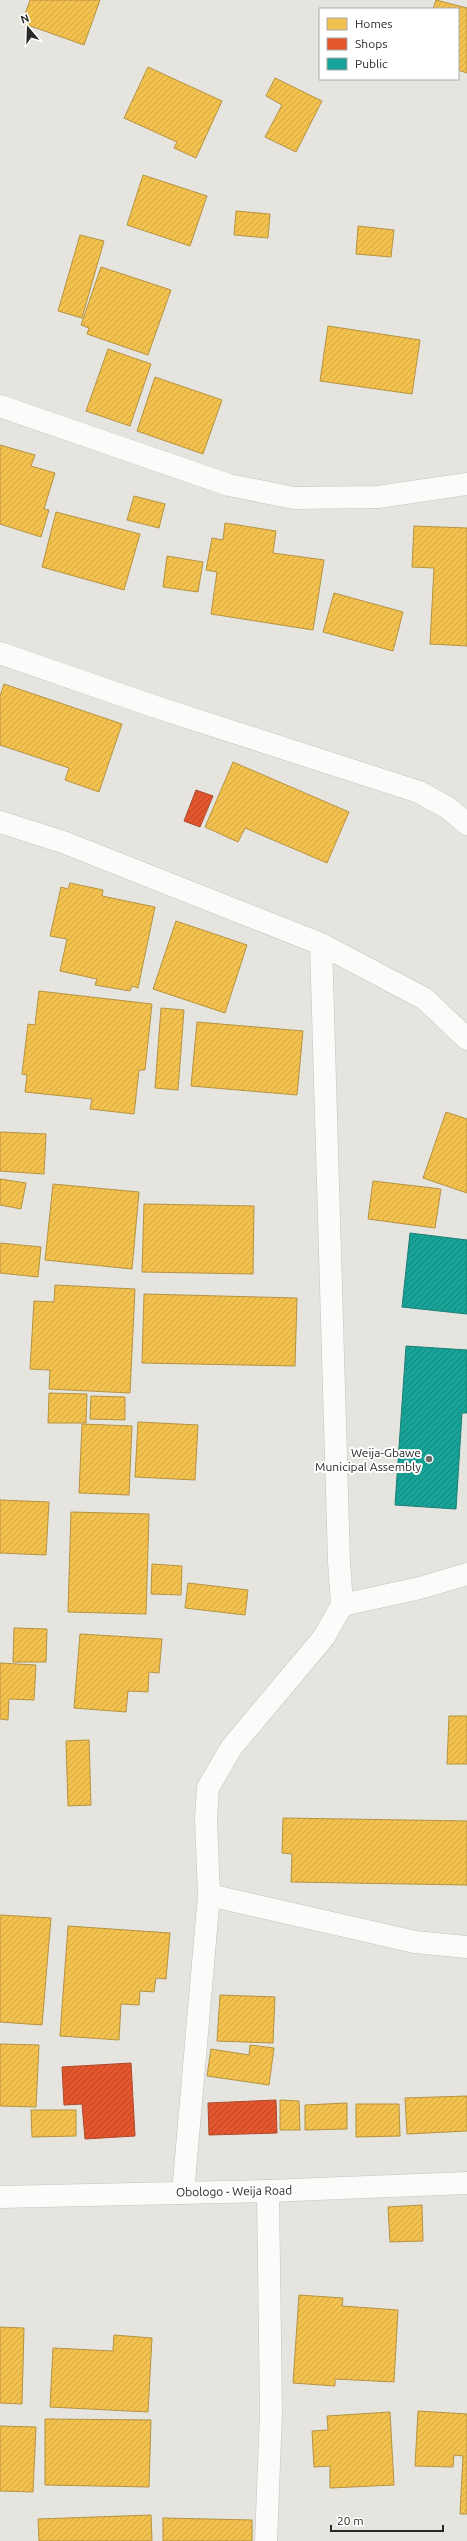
<svg xmlns="http://www.w3.org/2000/svg" width="467" height="2541" font-family="Ubuntu,sans-serif">
	<style>
		.homes { fill: url(#homes-hatch); stroke: #b59343 }
		.shops { fill: url(#shops-hatch); stroke: #ac492c }
		.public { fill: url(#public-hatch); stroke: #1c7e76 }
		.lines { fill: none; stroke-linecap: round; stroke-linejoin: round }
		.street-casing { stroke: #c4c3c3; stroke-width: 23 }
		.secondary-casing { stroke: #c4c3c3; stroke-width: 23 }
		.street { stroke: #fbfbfa; stroke-width: 22 }
		.secondary { stroke: #fbfbfa; stroke-width: 22 }
		.poi-dot { fill: #6a6a68; stroke: #fff; stroke-width: 1.5 }
		.labels { text-anchor: middle; dominant-baseline: central; stroke-width: 4; stroke-linejoin: round; paint-order: stroke }
		.poi-label { font-size: 12px; fill: #282828; stroke: #fff; text-anchor: end }
		.street-label { font-size: 12px; fill: #282828; stroke: #fff }
	</style>
	<defs>
		<pattern id="homes-hatch" width="6" height="6" patternUnits="userSpaceOnUse"><rect width="6" height="6" fill="#f2c14e"/><path d="M-1 1l2-2M0 6l6-6M5 7l2-2" fill="none" stroke="#d0a644"/></pattern>
		<pattern id="shops-hatch" width="6" height="6" patternUnits="userSpaceOnUse"><rect width="6" height="6" fill="#e4572e"/><path d="M-1 1l2-2M0 6l6-6M5 7l2-2" fill="none" stroke="#b94827"/></pattern>
		<pattern id="public-hatch" width="6" height="6" patternUnits="userSpaceOnUse"><rect width="6" height="6" fill="#17a398"/><path d="M-1 1l2-2M0 6l6-6M5 7l2-2" fill="none" stroke="#15857c"/></pattern>
	</defs>
	<rect width="100%" height="100%" fill="#e6e4de"/>
	<path class="homes" d="M30,0H100L84,45L22,23Z
		M436,0L467,8V73L458,70V9H433Z
		M148,67L222,101L196,158L174,148L177,142L124,118Z
		M275,78L322,101L296,152L265,137L282,105L266,96Z
		M143,175L207,196L190,246L127,225Z
		M236,211L270,214L268,238L234,235Z
		M358,226L394,230L391,257L356,254Z
		M80,235L104,241L82,318L58,311Z
		M101,267L171,290L148,355L87,334L89,328L81,325Z
		M328,326L420,340L412,394L320,381Z
		M108,349L151,364L130,426L86,411Z
		M155,377L222,400L203,454L137,431Z
		M0,445L35,455L31,466L55,473L44,509L49,510L41,537L0,524Z
		M134,496L165,504L159,528L127,520Z
		M56,512L140,534L124,590L42,567Z
		M225,523L276,531L273,553L324,560L313,630L211,614L217,572L206,570L212,538L223,540Z
		M414,526L467,528V646L430,644L434,568L412,567Z
		M167,556L203,562L198,592L163,587Z
		M334,593L403,612L393,651L323,632Z
		M4,684L122,724L99,792L65,780L69,768L0,745V696Z
		M233,762L349,812L327,863L245,828L238,842L205,827Z
		M70,883L103,890L102,896L155,907L138,988L132,986L130,991L95,985L97,979L60,971L67,939L50,936L61,887L68,889Z
		M176,921L247,945L225,1013L153,989Z
		M39,991L152,1004L145,1070H139L134,1114L90,1109L92,1099L25,1092L27,1075L22,1074L28,1024L35,1025Z
		M161,1008L184,1010L178,1090L155,1088Z
		M197,1022L303,1031L297,1095L191,1086Z
		M446,1112L467,1119V1193L423,1178Z
		M0,1132L46,1134L44,1174L0,1171Z
		M0,1179L26,1183L21,1209L0,1205Z
		M373,1181L441,1189L435,1228L368,1219Z
		M53,1184L139,1192L132,1269L45,1260Z
		M144,1204L254,1206L253,1274L142,1272Z
		M0,1243L41,1247L38,1277L0,1273Z
		M55,1285L135,1289L130,1393L49,1389L50,1370L30,1369L34,1301L54,1302Z
		M144,1294L297,1298L295,1366L142,1363Z
		M49,1393L87,1394L86,1423H48Z
		M91,1396L125,1397V1420L90,1419Z
		M138,1422L198,1425L195,1480L135,1477Z
		M82,1424L132,1426L129,1495L79,1493Z
		M0,1500L49,1502L46,1555L0,1553Z
		M71,1512L149,1514L146,1614L68,1612Z
		M152,1564L182,1566L181,1595L151,1594Z
		M188,1583L248,1590L245,1615L185,1608Z
		M14,1628L47,1629L46,1662H13Z
		M80,1634L162,1639L159,1673L149,1672L148,1692L128,1691L126,1712L74,1708Z
		M0,1663L36,1665L34,1700L9,1699L8,1720L0,1719Z
		M449,1716H467V1764H447Z
		M89,1740L91,1805L68,1806L66,1741Z
		M283,1818L467,1821V1885L291,1882L292,1854L282,1853Z
		M0,1915L51,1918L42,2025L0,2022Z
		M68,1926L170,1933L166,1979L156,1978L154,1992L140,1991L139,2005L121,2004L119,2040L60,2036Z
		M220,1995L275,1997L273,2043L217,2041Z
		M0,2044L39,2045L36,2107L0,2106Z
		M250,2045L274,2048L269,2085L207,2076L211,2049L249,2055Z
		M467,2096V2131L407,2134L405,2098Z
		M280,2100L299,2101L300,2130H280Z
		M347,2103V2129L305,2130V2105Z
		M356,2104H399L400,2136L356,2137Z
		M31,2110H76V2136L32,2137Z
		M422,2205L423,2241L390,2242L388,2207Z
		M299,2295L343,2298L342,2306L398,2310L394,2382L335,2379V2386L293,2383Z
		M0,2327L24,2328L22,2404L0,2403Z
		M114,2335L152,2338L148,2412L50,2407L53,2348L113,2351Z
		M418,2411L467,2414V2514H460L463,2456L454,2455L453,2467L415,2466Z
		M390,2412L394,2485L330,2488V2466L314,2467L312,2431L328,2430L327,2416Z
		M45,2419L151,2420L149,2487L45,2485Z
		M0,2426L36,2427L33,2492L0,2491Z
		M151,2515L152,2541H39L38,2519Z
		M163,2518L252,2520V2541H163Z"/>
	<path class="shops" d="M196,790L213,796L200,827L184,821Z
		M131,2063L135,2136L85,2139L82,2104L64,2105L62,2067Z
		M276,2100L277,2133L209,2135L208,2103Z"/>
	<path class="public" d="M410,1233L467,1240V1314L402,1307Z
		M406,1346L467,1350V1413H462L456,1509L395,1505Z"/>
	<g class="lines">
		<defs>
			<path id="street" d="M0,406L229,485L294,498L378,497L467,484
				M0,653L153,706L419,792L448,808L467,824
				M0,822L63,842L321,944L425,999L467,1039
				M342,1605L420,1588L467,1574
				M209,1895L415,1942L467,1947
				M183,2193L209,1895L206,1819L208,1788L231,1748L324,1637L342,1605L339,1561L321,944
				M266,2541L271,2413L268,2191"/>
			<path id="secondary" d="M0,2197L268,2191L467,2183"/>
		</defs>
		<use href="#street" class="street-casing"/>
		<use href="#secondary" class="secondary-casing"/>
		<use href="#street" class="street"/>
		<use href="#secondary" class="secondary"/>
	</g>
	<circle class="poi-dot" cx="429" cy="1459" r="4"/>
	<g class="labels">
		<g class="poi-label">
			<text x="421" y="1452">Weija-Gbawe<tspan x="421" dy="14">Municipal Assembly</tspan></text>
		</g>
		<g class="street-label">
			<text transform="translate(234 2191) rotate(-1)">Obologo - Weija Road</text>
		</g>
	</g>
	<rect x="319" y="8" width="140" height="72" fill="#ffffff" stroke="#a9a9a9"/>
	<rect x="327" y="18" width="20" height="12" fill="#f2c14e" stroke="#a9a9a9"/>
	<text x="355" y="28" font-size="12" fill="#282828">Homes</text>
	<rect x="327" y="38" width="20" height="12" fill="#e4572e" stroke="#a9a9a9"/>
	<text x="355" y="48" font-size="12" fill="#282828">Shops</text>
	<rect x="327" y="58" width="20" height="12" fill="#17a398" stroke="#a9a9a9"/>
	<text x="355" y="68" font-size="12" fill="#282828">Public</text>
	<g transform="translate(28 28) rotate(341)" stroke="#ffffff" stroke-width="3" paint-order="stroke">
	<path d="M0-3L7 15L0 10L-7 15Z" fill="#282828"/>
	<text y="-6" font-size="11" font-weight="bold" text-anchor="middle" fill="#282828">N</text>
	</g>
	<path d="M331 2525v6h112v-6" fill="none" stroke="#282828" stroke-width="2"/>
	<text x="337" y="2525" font-size="12" fill="#282828" stroke="#ffffff" stroke-width="3" paint-order="stroke">20 m</text>
</svg>
